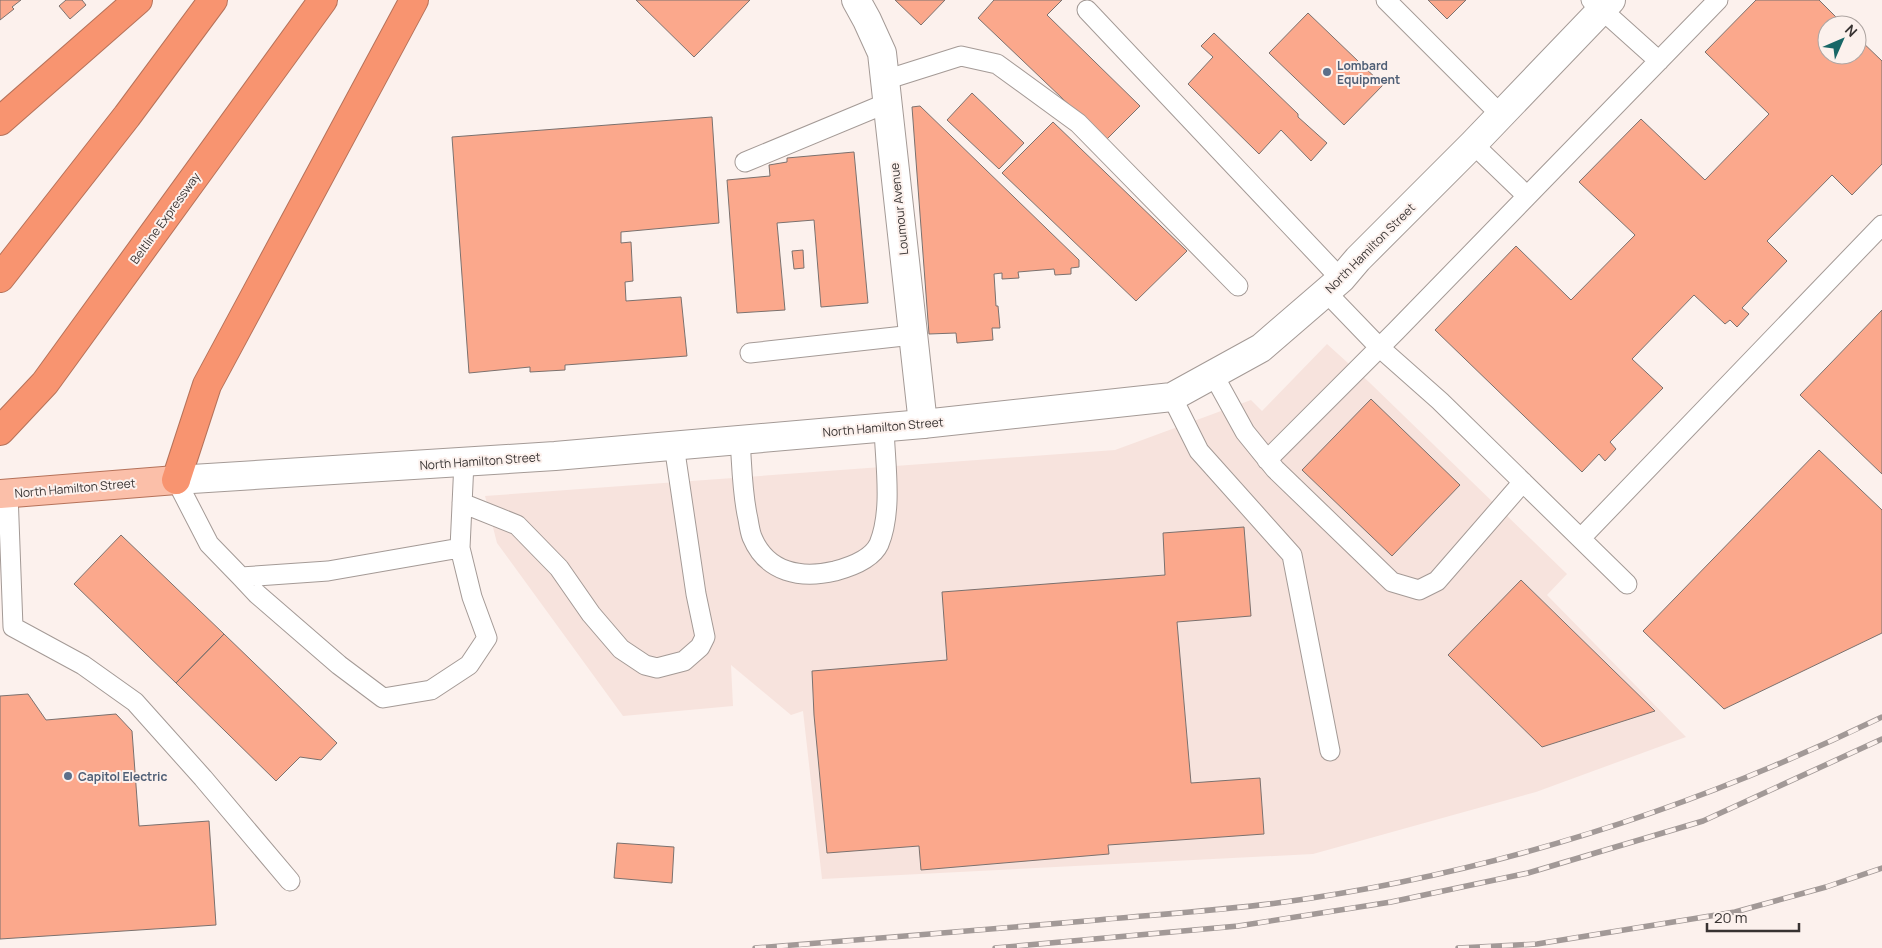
<svg xmlns="http://www.w3.org/2000/svg" width="1882" height="948" font-family="Manrope,sans-serif">
	<style>
		.built { fill: #f7e3dd }
		.building { fill: #fba88c; stroke: #7b716e }
		.lines { fill: none; stroke-linecap: round; stroke-linejoin: round }
		.service-casing { stroke: #a49a96; stroke-width: 21 }
		.minor-casing { stroke: #a49a96; stroke-width: 30 }
		.tertiary-casing { stroke: #a49a96; stroke-width: 30 }
		.primary-casing { stroke: #b5725a; stroke-width: 30 }
		.motorway-casing { stroke: #b5725a; stroke-width: 30 }
		.service { stroke: #fff; stroke-width: 19 }
		.minor { stroke: #fff; stroke-width: 28 }
		.tertiary { stroke: #fff; stroke-width: 28 }
		.primary { stroke: #fbbfa9; stroke-width: 28 }
		.motorway { stroke: #f89470; stroke-width: 28 }
		.rail-casing { stroke: #a29997; stroke-width: 5.5 }
		.rail { stroke: #fcf1ed; stroke-width: 4; stroke-dasharray: 11; stroke-linecap: butt }
		.service-dot { fill: #5c6f8a; stroke: #fcf1ed; stroke-width: 2 }
		.labels { text-anchor: middle; dominant-baseline: central; stroke-width: 4; stroke-linejoin: round; paint-order: stroke }
		.service-label { font-size: 12px; font-weight: bold; fill: #4e5e75; stroke: #fcf1ed; text-anchor: start }
		.street-label { font-size: 12px; fill: #383332; stroke: #fcf1ed }
	</style>
	<rect width="100%" height="100%" fill="#fcf1ed"/>
	<path class="built" d="M1327,344L1369,382L1567,574L1547,595L1686,737L1536,792L1313,854L822,879L803,711L791,715L731,665L733,706L623,716L497,543L485,496L1115,450L1251,400L1262,411Z"/>
	<path class="building" d="M0,0H21L12,7L14,9L0,20Z
		M66,0H82L86,5L70,19L59,6Z
		M636,0H750L694,57Z
		M895,0H945L921,25Z
		M994,0H1062L1047,15L1140,106L1106,140L978,18Z
		M1428,0H1466L1447,19Z
		M1756,0H1819L1844,25H1827V55H1857V37L1882,61V164L1852,195L1832,175L1767,241L1787,261L1742,308L1749,314L1737,327L1730,320L1725,324L1694,295L1632,359L1663,388L1610,442L1616,449L1605,461L1599,454L1582,472L1435,330L1516,246L1571,300L1635,235L1579,182L1641,119L1705,180L1769,114L1705,52Z
		M1308,13L1383,85L1344,125L1269,53Z
		M1214,33L1298,114V117L1327,143L1311,161L1281,130L1259,154L1188,84L1213,57L1201,46Z
		M972,93L1024,143L999,169L947,120Z
		M920,106L1079,260V267L1071,268V274L1055,275L1054,269L1018,272L1019,278L1002,279V273L994,274L996,306H998L1000,328H992L993,340L957,343L956,333L929,334L912,107Z
		M712,117L719,223L621,232V243L631,242L633,281L625,282L626,301L681,297L687,356L565,365V370L530,372V367L469,373L452,137Z
		M1053,122L1187,251L1136,301L1002,173Z
		M854,152L868,303L821,307L814,220L777,223L785,310L737,313L727,180L770,176L769,165L787,162V158Z
		M803,250L804,268L794,269L792,251Z
		M1882,310V474L1800,395Z
		M1371,399L1460,485L1392,556L1302,470Z
		M1819,450L1882,510V633L1724,709L1643,631Z
		M1244,527L1251,616L1177,622L1191,783L1260,778L1264,834L1108,845L1109,854L921,870L919,846L827,853L814,715L812,671L947,660L942,592L1165,575L1163,533Z
		M121,535L224,634L176,683L74,584Z
		M1521,580L1655,711L1542,747L1448,655Z
		M224,634L337,743L321,760L300,757L276,781L176,683Z
		M28,694L46,720L116,714L132,731L139,826L209,821L216,925L0,939V696Z
		M617,843L674,847L672,883L614,878Z"/>
	<g class="lines">
		<defs>
			<path id="service" d="M1386,0L1501,115
				M1591,0L1659,61
				M1087,10L1341,279
				M885,80L961,56L997,64L1078,123L1238,286
				M1473,144L1527,196
				M745,162L887,103
				M1326,292L1379,347L1440,401L1627,584
				M750,353L913,335
				M1213,374L1245,432L1275,469L1392,582L1419,590L1437,581L1523,482
				M1172,397L1199,451L1292,555L1330,751
				M740,440C742,466 742,493 748,519C749,525 750,532 752,537C767,573 801,579 835,571C850,567 872,559 879,544C893,510 885,463 884,427
				M1267,460L1396,331L1718,0
				M176,480L209,544L241,577L257,594L339,665L383,698L431,690L469,665L487,638L472,597L460,548L328,571L241,577
				M8,493L13,627L83,665L135,702L203,778L290,881
				M462,503L517,525L559,568L591,614L621,649L645,665L657,668L684,661L700,647L705,637L696,594L674,445
				M1581,538L1882,225
				M460,548L464,462"/>
			<path id="minor" d="M856,0L867,20L882,53L923,424"/>
			<path id="tertiary" d="M176,480L555,456L923,424L1172,397L1261,348L1341,279L1358,259L1473,144L1611,0"/>
			<path id="primary" d="M0,494L176,480"/>
			<path id="motorway" d="M0,121L138,0
				M0,278L127,116L213,0
				M0,431L45,383L323,0
				M176,480L207,385L414,0"/>
		</defs>
		<use href="#service" class="service-casing"/>
		<use href="#minor" class="minor-casing"/>
		<use href="#tertiary" class="tertiary-casing"/>
		<use href="#primary" class="primary-casing"/>
		<use href="#motorway" class="motorway-casing"/>
		<use href="#service" class="service"/>
		<use href="#minor" class="minor"/>
		<use href="#tertiary" class="tertiary"/>
		<use href="#primary" class="primary"/>
		<use href="#motorway" class="motorway"/>
		<defs>
			<path id="rail" d="M755,948C865,940 976,930 1086,921C1150,915 1214,911 1277,903C1487,875 1692,809 1882,717
				M995,948L1238,926L1391,902L1528,873L1703,821L1882,739
				M1458,948L1537,944L1735,912L1826,887L1882,868"/>
		</defs>
		<use href="#rail" class="rail-casing"/>
		<use href="#rail" class="rail"/>
	</g>
	<g class="service-dot">
		<circle cx="1327" cy="72" r="5"/>
		<circle cx="68" cy="776" r="5"/>
	</g>
	<g class="labels">
		<g class="service-label">
			<text x="1337" y="65">Lombard<tspan x="1337" dy="14">Equipment</tspan></text>
			<text x="78" y="776">Capitol Electric</text>
		</g>
		<g class="street-label">
			<text transform="translate(899 209) rotate(-96)">Loumour Avenue</text>
			<text transform="translate(165 218) rotate(-54)">Beltline Expressway</text>
			<text transform="translate(1370 248) rotate(-45)">North Hamilton Street</text>
			<text transform="translate(883 427) rotate(-5)">North Hamilton Street</text>
			<text transform="translate(480 461) rotate(-4)">North Hamilton Street</text>
			<text transform="translate(75 488) rotate(-5)">North Hamilton Street</text>
		</g>
	</g>
	<g transform="translate(1842 40) rotate(45)"><circle r="24" fill="#fcf1ed" stroke="#aea5a2"/>
	<path d="M0-4L9 19L0 12L-9 19Z" fill="#196767"/>
	<text y="-8" font-size="14" font-weight="bold" text-anchor="middle" fill="#383332">N</text>
	</g>
	<path d="M1707 923v8h92v-8" fill="none" stroke="#383332" stroke-width="2.5"/>
	<text x="1714" y="923" font-size="15" fill="#383332" stroke="#fcf1ed" stroke-width="4" paint-order="stroke">20 m</text>
</svg>
